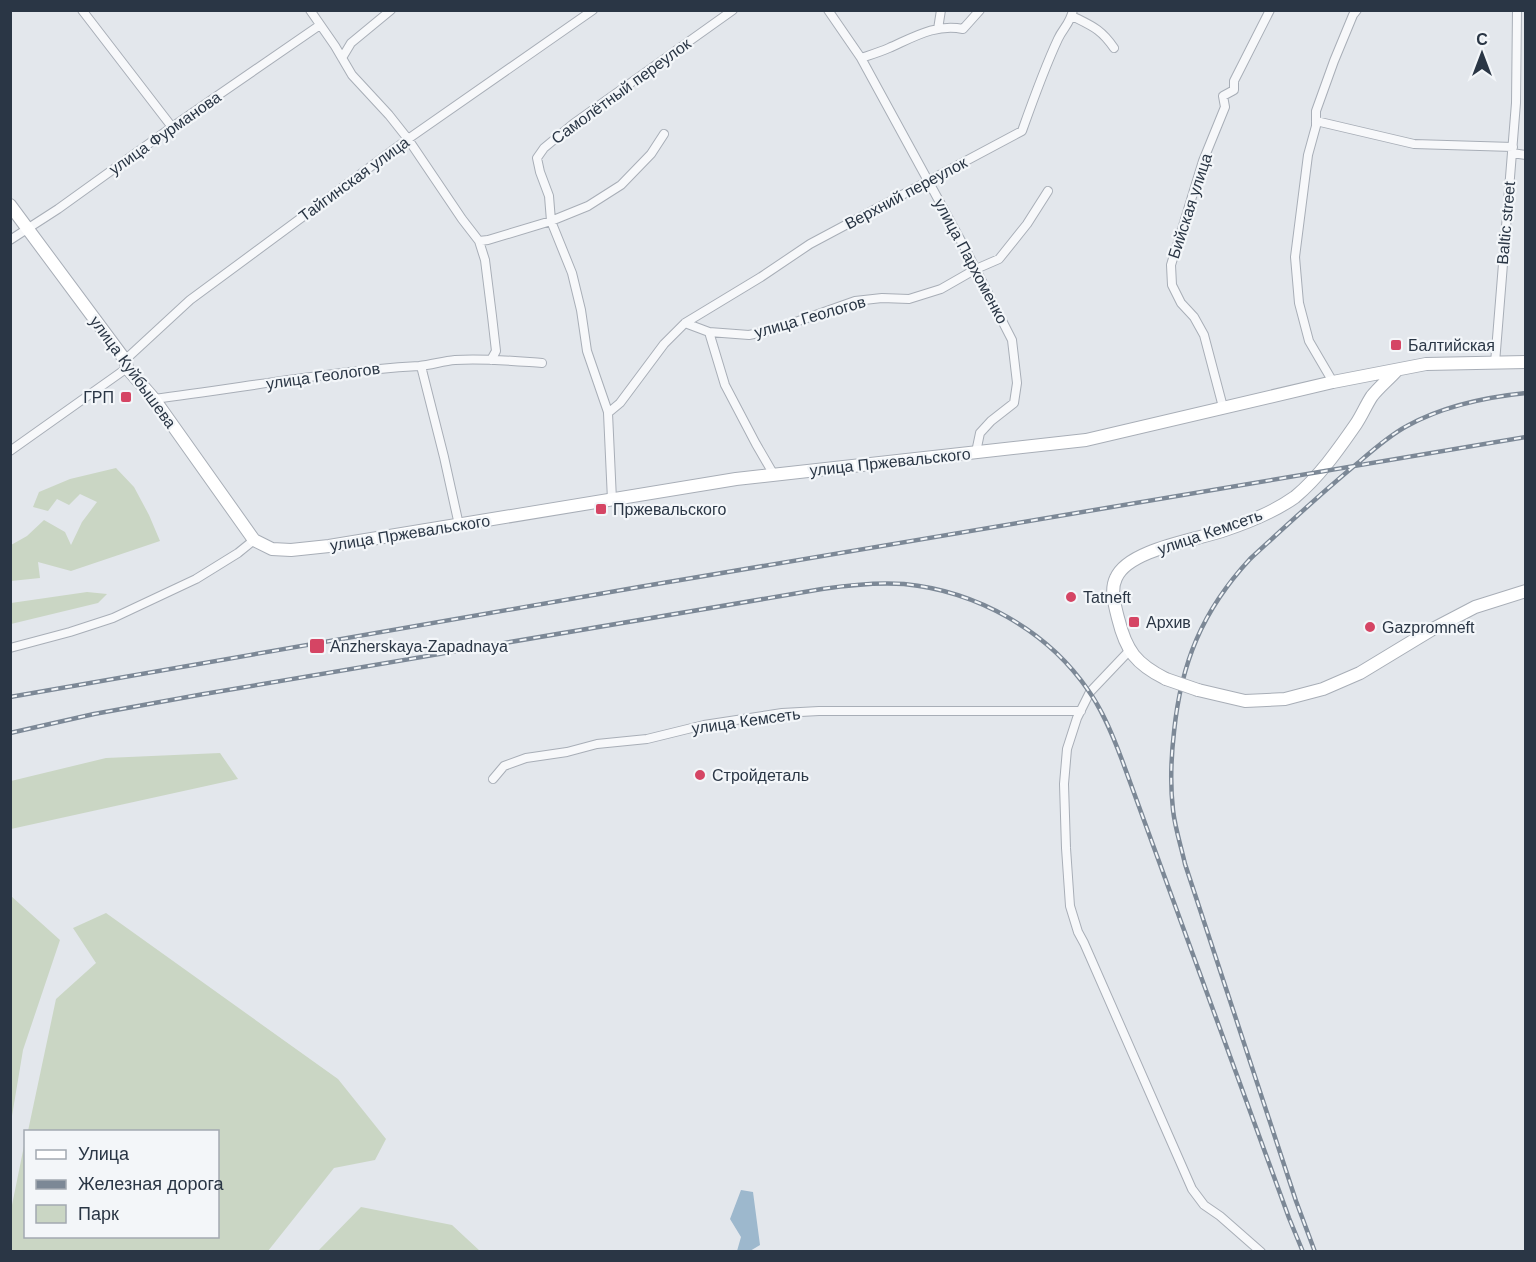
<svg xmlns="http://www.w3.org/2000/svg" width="1536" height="1262" font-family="Arial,sans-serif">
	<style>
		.green { fill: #cad6c4 }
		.water { fill: #9db8cd }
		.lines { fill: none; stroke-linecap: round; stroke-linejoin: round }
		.street-casing { stroke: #a8aeb7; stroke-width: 10 }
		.secondary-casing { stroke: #a8aeb7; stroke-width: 14 }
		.street { stroke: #f7f8fa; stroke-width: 8 }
		.secondary { stroke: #fff; stroke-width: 12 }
		.rail-casing { stroke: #7c8896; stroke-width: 4.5 }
		.rail { stroke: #f3f6f9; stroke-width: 2; stroke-dasharray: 7; stroke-linecap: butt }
		.secondary-bridge-casing { stroke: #a8aeb7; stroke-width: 14; stroke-linecap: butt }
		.secondary-bridge { stroke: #fff; stroke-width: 12 }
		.poi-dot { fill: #d54564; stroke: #f3f6f9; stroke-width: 2 }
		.labels { text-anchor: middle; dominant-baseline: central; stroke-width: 4.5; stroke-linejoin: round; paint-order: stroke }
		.street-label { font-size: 16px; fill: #2a3645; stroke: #f3f6f9 }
		.poi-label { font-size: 16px; fill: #2a3645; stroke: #f3f6f9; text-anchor: start }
	</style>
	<rect width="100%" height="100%" fill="#e3e7ec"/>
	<path class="green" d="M116,468L134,487L149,515L160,541L71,571L38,562L40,578L11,581V545L27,536L44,520L65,532L71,545L82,522L97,502L80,494L69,505L57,499L48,511L33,507L39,492L70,479Z
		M87,592L107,594L98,603L11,624V603Z
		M220,753L238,779L11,829V781L106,758Z
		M11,896L60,940L23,1050L11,1122Z
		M106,913L338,1079L386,1139L375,1160L334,1168L268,1251H11V1210L25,1141L26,1236H218V1132L28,1131L56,999L96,963L73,928Z
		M361,1207L452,1225L480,1251H319V1250Z"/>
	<path class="water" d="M741,1190L753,1192L760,1245L750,1251H737L741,1237L730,1219Z"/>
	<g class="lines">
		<defs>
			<path id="street" d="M82,10L172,127
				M310,10L335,46L352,75L389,115L408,139L462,219L479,241L485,260L492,316L496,351L491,360
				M828,10L861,58L967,252L1012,340L1017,383L1014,403L991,421L980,433L976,452
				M1072,16C1092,26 1101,29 1114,48
				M938,29L941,10
				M342,58L351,43L391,10
				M861,58C870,55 880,52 889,48C912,38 936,23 963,29L980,10
				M1316,121L1414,144L1513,147
				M1512,153L1526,155
				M10,240L58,209L172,127L320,25
				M479,241L488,240L551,221L588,206L621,185L651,154L664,134
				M685,323L709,332L749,335L773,330L855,301L882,298L909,299L941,289L976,269L999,259L1027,224L1048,191
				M709,332L725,385L756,444L774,475
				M125,360L190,300L408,139L593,10
				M1495,363L1516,103L1517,10
				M421,366L444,457L459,525
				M1333,382L1309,341L1299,303L1295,257L1308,155L1316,126V111L1334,61L1353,15L1357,10
				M154,399C242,388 330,371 419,366C431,365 443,361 455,360C484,358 514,361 542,363
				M1223,407L1204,335L1194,317L1181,303L1172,285L1171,265L1203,161L1225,107L1223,96L1234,90V81L1270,10
				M608,412L587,351L581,310L572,273L551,221L549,196L540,172L537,158L544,148L573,124L733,10
				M10,451L127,368
				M612,500L608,413L620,403L664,344L685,323L761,277L810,244L1022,131C1033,100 1044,69 1058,39C1063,28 1070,24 1073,10
				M10,648L70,632L113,618L196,579L238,553L254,540
				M1129,651L1090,692L1077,718L1067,749L1064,784L1066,848L1070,906L1078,932L1084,943L1192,1189L1204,1205L1220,1216L1261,1252
				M493,779L504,766L526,758L567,752L597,744L647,739L704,725L782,713L819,711H1081"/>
			<path id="secondary" d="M10,205L125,360L127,368L154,399L254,540L272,549L291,550L329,546L736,479L1086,440L1333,382L1426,364L1526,362
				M1166,679C1136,664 1126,651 1118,618C1115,606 1110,590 1116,578C1128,549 1197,540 1225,530C1249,522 1274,512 1295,497C1319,477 1338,450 1356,424C1362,415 1366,405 1372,396C1379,387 1389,379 1397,370
				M1198,690L1245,701L1285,699L1323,689L1360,673L1431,630L1475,607L1526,591"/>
		</defs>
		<use href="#street" class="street-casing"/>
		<use href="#secondary" class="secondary-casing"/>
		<use href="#street" class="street"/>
		<use href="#secondary" class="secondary"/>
		<defs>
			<path id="rail" d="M10,697L639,587L1526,437
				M10,733L94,714L204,694L822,589C849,585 877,582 904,584C976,591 1047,630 1088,690C1103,711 1113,736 1122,760L1289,1218L1303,1252
				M1315,1252L1296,1201L1185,864C1181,846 1175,828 1173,810C1170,784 1171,758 1174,732C1181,663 1202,611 1250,559C1286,526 1321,493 1359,462C1374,449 1390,435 1407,426C1441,407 1487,397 1526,393"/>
		</defs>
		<use href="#rail" class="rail-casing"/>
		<use href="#rail" class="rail"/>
		<defs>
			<path id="secondary-bridge" d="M1166,679L1198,690"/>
		</defs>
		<use href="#secondary-bridge" class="secondary-bridge-casing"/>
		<use href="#secondary-bridge" class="secondary-bridge"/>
	</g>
	<g class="poi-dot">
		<rect x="1390" y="339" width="12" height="12" rx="3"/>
		<rect x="120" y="391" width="12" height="12" rx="3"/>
		<rect x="595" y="503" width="12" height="12" rx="3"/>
		<circle cx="1071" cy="597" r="6"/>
		<rect x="1128" y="616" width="12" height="12" rx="3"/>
		<circle cx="1370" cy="627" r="6"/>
		<rect x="309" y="638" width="16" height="16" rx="3"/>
		<circle cx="700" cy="775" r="6"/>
	</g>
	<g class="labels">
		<g class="street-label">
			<text transform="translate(621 91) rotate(-36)">Самолётный переулок</text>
			<text transform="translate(165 133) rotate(-35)">улица Фурманова</text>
			<text transform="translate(354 179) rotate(-36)">Тайгинская улица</text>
			<text transform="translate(906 193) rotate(-28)">Верхний переулок</text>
			<text transform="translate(1190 206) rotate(-72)">Бийская улица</text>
			<text transform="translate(1506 223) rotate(-85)">Baltic street</text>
			<text transform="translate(971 261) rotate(62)">улица Пархоменко</text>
			<text transform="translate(810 317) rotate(-16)">улица Геологов</text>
			<text transform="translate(133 372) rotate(54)">улица Куйбышева</text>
			<text transform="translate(323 376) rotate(-8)">улица Геологов</text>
			<text transform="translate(890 462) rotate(-6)">улица Пржевальского</text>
			<text transform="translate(1210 532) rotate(-19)">улица Кемсеть</text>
			<text transform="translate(410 533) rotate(-9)">улица Пржевальского</text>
			<text transform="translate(746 721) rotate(-8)">улица Кемсеть</text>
		</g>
		<g class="poi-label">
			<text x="1408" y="345">Балтийская</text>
			<text x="114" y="397" text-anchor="end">ГРП</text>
			<text x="613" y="509">Пржевальского</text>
			<text x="1083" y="597">Tatneft</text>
			<text x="1146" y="622">Архив</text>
			<text x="1382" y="627">Gazpromneft</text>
			<text x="330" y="646">Anzherskaya-Zapadnaya</text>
			<text x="712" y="775">Стройдеталь</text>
		</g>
	</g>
	<rect width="1536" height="1262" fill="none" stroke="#2a3645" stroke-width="24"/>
	<rect x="24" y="1130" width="195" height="108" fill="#f3f6f9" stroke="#a3a9b1" stroke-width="1.5"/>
	<rect x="36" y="1150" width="30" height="9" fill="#ffffff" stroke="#a3a9b1" stroke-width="1.5"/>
	<text x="78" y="1160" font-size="18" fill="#2a3645">Улица</text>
	<rect x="36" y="1180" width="30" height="9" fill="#7c8896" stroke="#a3a9b1" stroke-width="1.5"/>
	<text x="78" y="1190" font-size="18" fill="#2a3645">Железная дорога</text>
	<rect x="36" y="1205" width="30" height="18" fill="#cad6c4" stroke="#a3a9b1" stroke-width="1.5"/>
	<text x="78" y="1220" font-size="18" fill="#2a3645">Парк</text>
	<g transform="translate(1482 54)" stroke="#f3f6f9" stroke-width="4.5" paint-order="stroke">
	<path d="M0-4.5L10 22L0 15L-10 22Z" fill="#2a3645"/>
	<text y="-9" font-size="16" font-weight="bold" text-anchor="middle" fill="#2a3645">С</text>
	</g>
</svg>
